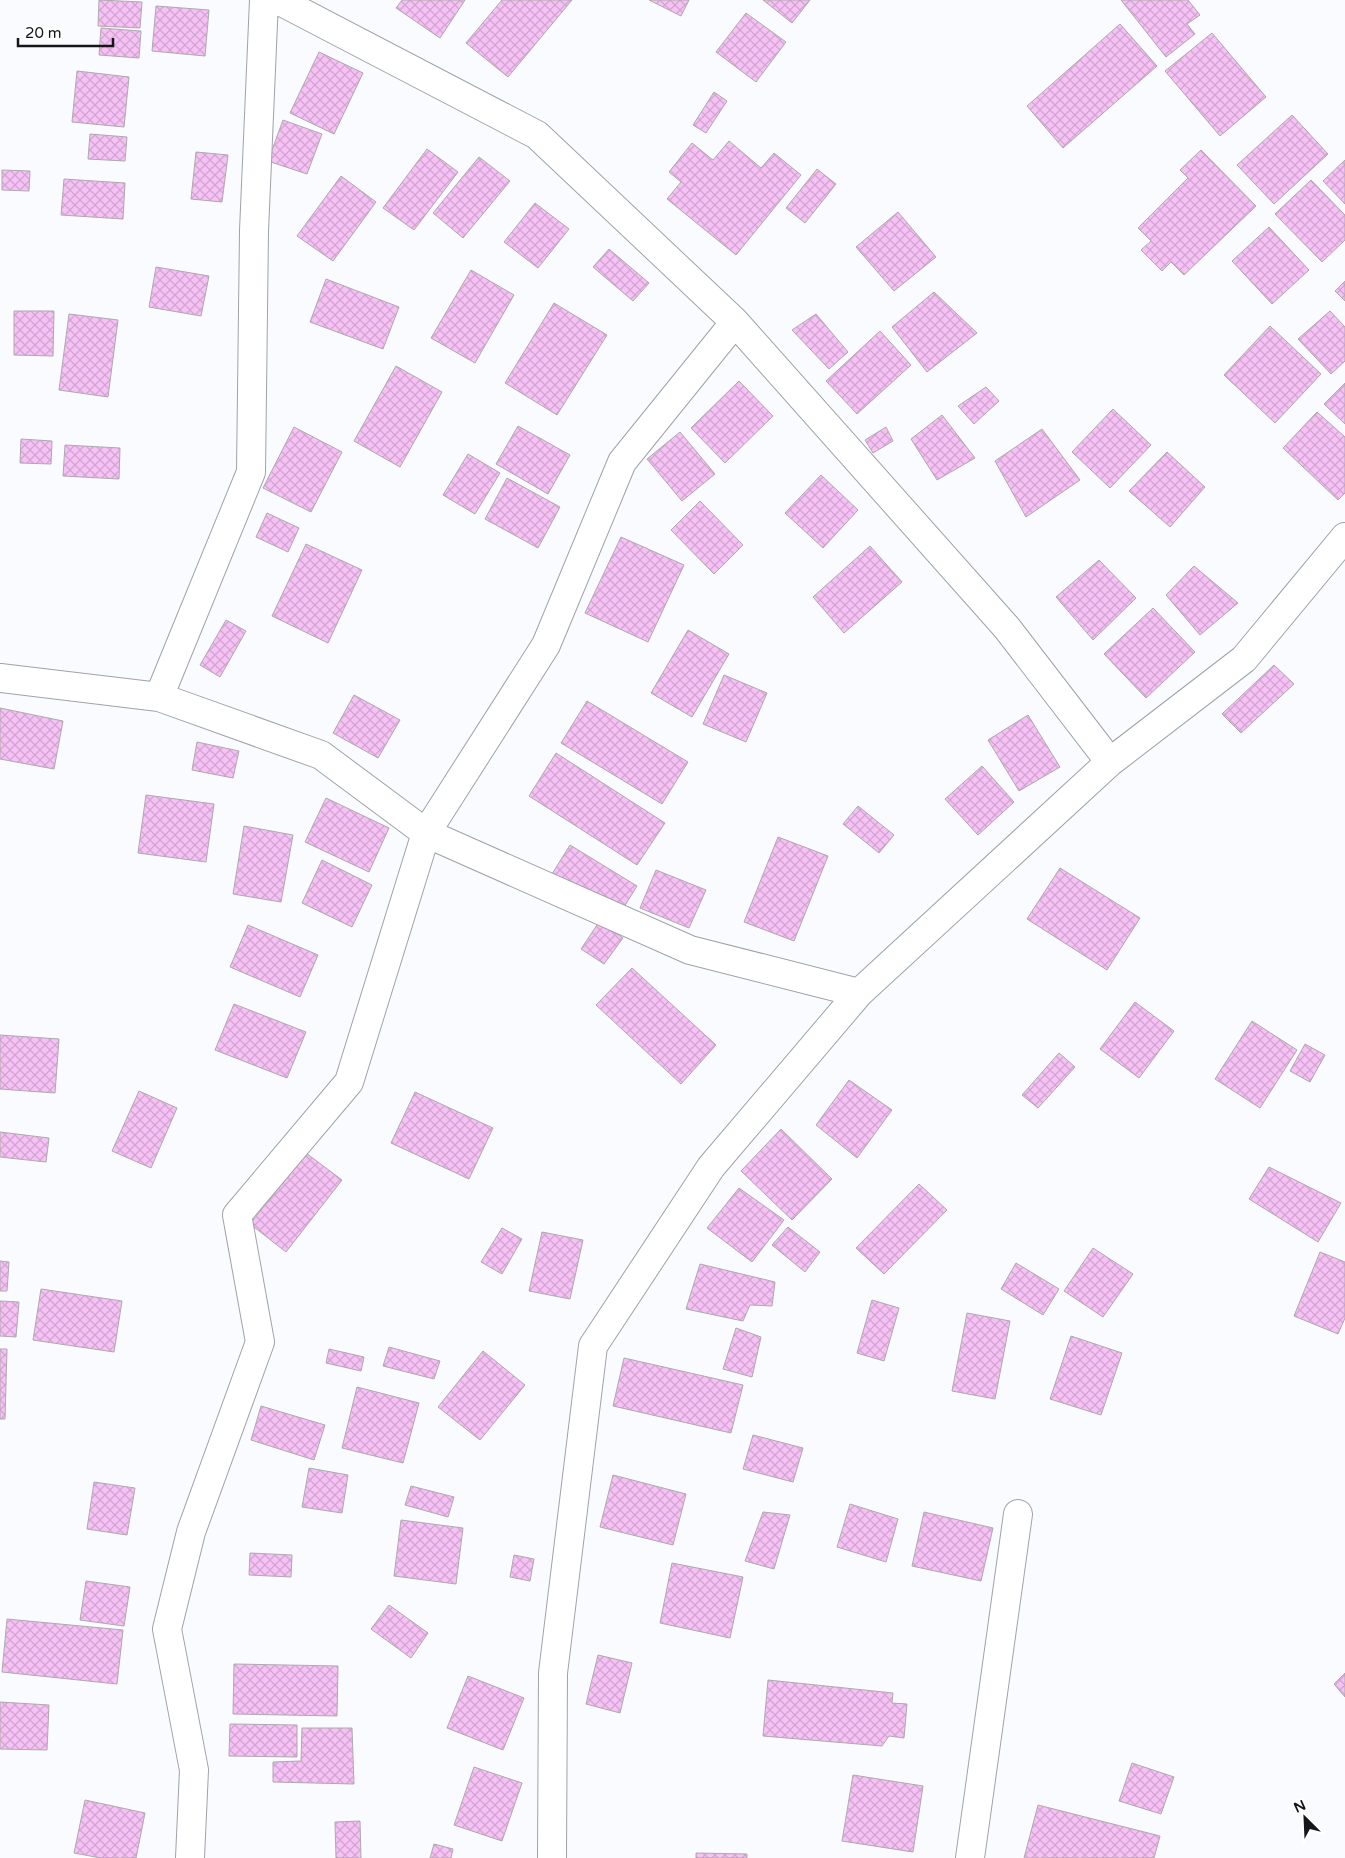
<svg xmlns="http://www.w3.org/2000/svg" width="1345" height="1858" font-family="'Varela Round',sans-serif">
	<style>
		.building { fill: url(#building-cross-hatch); stroke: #aea9ae }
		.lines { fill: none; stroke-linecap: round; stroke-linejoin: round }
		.minor-casing { stroke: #9fa3a7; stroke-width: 30 }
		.minor { stroke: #fff; stroke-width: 28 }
	</style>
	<defs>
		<pattern id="building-cross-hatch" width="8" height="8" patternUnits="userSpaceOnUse" patternTransform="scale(1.25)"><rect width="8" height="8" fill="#f6c1f5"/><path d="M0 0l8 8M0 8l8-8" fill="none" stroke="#d2a5d1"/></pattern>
	</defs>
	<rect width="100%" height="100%" fill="#f9fbfe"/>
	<path class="building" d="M99,0L142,2L140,28L98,26Z
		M402,0H465L440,38L396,8Z
		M502,0H572L508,77L466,43Z
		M649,0H689L681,16Z
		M763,0H810L792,23Z
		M1121,0H1188L1200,15L1187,24L1195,34L1166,57Z
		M156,6L209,10L205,56L152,51Z
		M746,13L786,42L756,82L716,52Z
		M1120,24L1157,66L1063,148L1027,106Z
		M101,28L141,31L139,58L99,55Z
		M1212,33L1266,97L1220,136L1165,71Z
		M319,52L363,73L334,134L290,113Z
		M77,71L129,77L124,127L72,122Z
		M714,92L727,101L706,133L693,125Z
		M1292,115L1328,154L1274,204L1237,165Z
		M283,120L322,134L307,174L268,161Z
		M90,134L127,137L125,161L88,159Z
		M729,141L761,168L774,153L801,175L736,255L667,199L681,182L669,172L692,143L713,160Z
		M427,149L458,172L414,230L383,208Z
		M1201,150L1256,206L1184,275L1171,262L1162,271L1141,250L1151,241L1138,228L1188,178L1180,170Z
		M196,152L228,155L222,202L191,199Z
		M479,157L510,181L463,238L433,213Z
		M1345,160V204L1323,181Z
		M817,169L836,184L805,223L786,208Z
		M2,170L30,171L29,191L2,190Z
		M341,176L376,202L333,261L297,236Z
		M64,179L125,183L123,219L61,215Z
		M1311,180L1345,215V240L1322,262L1275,214Z
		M535,203L569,229L538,268L504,242Z
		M898,212L936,257L894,291L856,247Z
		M1269,227L1309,270L1272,304L1232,261Z
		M609,249L649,283L633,301L593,267Z
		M156,267L209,276L201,316L149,307Z
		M471,270L514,295L475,363L431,338Z
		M326,279L399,307L383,349L310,322Z
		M1345,281V301L1335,291Z
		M934,292L977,333L927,372L892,327Z
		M554,303L607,335L557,415L505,383Z
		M14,311H54L53,356L14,355Z
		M1330,311L1345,327V361L1331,374L1298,339Z
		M69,314L118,320L108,397L59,390Z
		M816,314L848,352L829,369L792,330Z
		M1270,326L1321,374L1275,423L1224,375Z
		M880,331L911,365L857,414L826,381Z
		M396,366L442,392L400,467L354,441Z
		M739,381L773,416L725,463L691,428Z
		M1345,383V424L1324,404Z
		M986,387L999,401L974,424L958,406Z
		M1113,409L1151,445L1110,488L1072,452Z
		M1317,412L1345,437V493L1338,500L1283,448Z
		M942,415L975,458L937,480L911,439Z
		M518,426L570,455L548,494L496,464Z
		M294,427L342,452L311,512L263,488Z
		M886,427L893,441L873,453L865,440Z
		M1042,429L1080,480L1026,517L995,461Z
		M680,432L715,474L682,501L647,459Z
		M21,439L52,441L51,464L20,463Z
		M65,445L120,448L119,479L63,476Z
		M1167,452L1205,487L1170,527L1129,491Z
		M468,454L500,473L475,514L443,495Z
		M821,475L858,510L823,548L785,513Z
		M507,478L560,507L538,548L485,519Z
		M700,501L743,545L714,574L671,530Z
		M267,513L299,528L288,552L256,537Z
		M621,537L684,565L648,642L585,613Z
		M306,544L362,570L328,643L272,616Z
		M870,546L902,582L844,633L813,597Z
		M1099,560L1136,598L1093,640L1056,597Z
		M1194,566L1238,603L1200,635L1166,595Z
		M1153,608L1195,652L1146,698L1104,654Z
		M226,620L246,631L220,677L200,665Z
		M688,630L729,654L692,717L651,693Z
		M1274,665L1294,684L1241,733L1222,714Z
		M724,675L767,693L746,742L703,724Z
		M354,695L400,720L378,758L333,733Z
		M587,701L688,762L662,804L561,743Z
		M0,708L63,721L54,769L0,759Z
		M1028,715L1060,767L1019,791L988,740Z
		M197,742L239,751L233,778L192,770Z
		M556,753L665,823L637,865L529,796Z
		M982,766L1014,802L978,835L945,799Z
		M146,795L214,804L206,862L138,853Z
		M326,798L389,828L369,872L305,842Z
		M858,806L894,835L879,853L843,824Z
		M244,826L293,835L281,902L233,894Z
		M778,837L828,856L794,941L744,922Z
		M570,845L637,886L619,915L552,874Z
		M322,860L372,885L352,927L302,903Z
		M1060,868L1140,918L1107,970L1027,919Z
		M656,870L706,890L689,928L640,908Z
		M599,922L623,938L604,964L581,949Z
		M248,925L318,955L300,997L230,967Z
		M632,968L716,1045L681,1084L596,1005Z
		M1135,1002L1174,1031L1139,1078L1100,1049Z
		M234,1004L306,1032L287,1078L215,1050Z
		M1252,1021L1297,1050L1260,1108L1215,1079Z
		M0,1035L59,1039L55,1093L0,1089Z
		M1305,1044L1325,1055L1310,1082L1290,1071Z
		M1059,1053L1075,1067L1038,1108L1022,1095Z
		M849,1080L892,1110L857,1158L816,1125Z
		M139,1091L177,1108L151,1168L112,1151Z
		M415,1092L493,1128L469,1179L391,1143Z
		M781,1129L832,1179L792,1220L741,1171Z
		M0,1132L49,1138L46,1162L0,1157Z
		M306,1153L342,1180L286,1252L250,1224Z
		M1269,1167L1341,1203L1318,1242L1249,1199Z
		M919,1184L947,1210L884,1274L856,1248Z
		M739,1188L784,1220L752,1262L707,1228Z
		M788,1227L820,1252L805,1272L772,1245Z
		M502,1228L522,1239L502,1274L481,1262Z
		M542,1232L583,1240L570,1299L529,1291Z
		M1093,1248L1133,1274L1103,1317L1064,1291Z
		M1320,1252L1345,1262V1318L1338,1334L1294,1316Z
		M0,1261L9,1262L7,1291H0Z
		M1016,1263L1059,1289L1043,1315L1001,1289Z
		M700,1264L775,1282L772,1306L750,1305L743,1321L686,1309Z
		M41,1289L122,1301L114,1352L33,1340Z
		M872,1300L899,1308L884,1361L857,1353Z
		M0,1301L19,1302L16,1337L0,1336Z
		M967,1313L1010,1321L995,1399L952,1391Z
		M736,1328L761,1337L752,1377L723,1369Z
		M1071,1336L1122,1353L1101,1415L1050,1399Z
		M389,1347L440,1361L434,1379L383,1366Z
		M0,1349H7L5,1419H0Z
		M329,1349L364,1357L361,1371L326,1363Z
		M483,1351L525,1385L480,1440L438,1407Z
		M624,1358L743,1385L731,1433L613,1406Z
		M357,1387L419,1403L403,1463L342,1448Z
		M261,1406L325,1425L314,1460L251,1440Z
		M753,1435L803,1448L793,1482L743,1469Z
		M309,1468L348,1475L342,1513L302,1507Z
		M613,1475L686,1494L673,1545L600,1527Z
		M94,1482L135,1488L127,1535L87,1529Z
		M411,1486L454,1497L448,1517L405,1505Z
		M850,1504L898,1519L886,1562L837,1547Z
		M763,1512L790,1515L774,1569L745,1561Z
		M924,1512L993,1528L981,1581L912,1566Z
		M401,1520L463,1528L456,1584L394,1576Z
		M250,1553L292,1555L291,1577L249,1575Z
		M514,1555L534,1559L530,1581L510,1577Z
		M672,1563L743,1577L730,1638L660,1623Z
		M86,1581L130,1587L124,1626L80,1620Z
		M389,1605L428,1633L411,1658L371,1629Z
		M7,1619L123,1630L117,1684L2,1672Z
		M598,1655L632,1663L620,1713L586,1704Z
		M234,1664L338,1666L337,1716L233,1714Z
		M1345,1673V1697L1334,1684Z
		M468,1676L524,1698L503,1750L447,1728Z
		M768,1680L893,1693L892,1703L907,1704L904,1738L889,1736L882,1746L763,1736Z
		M0,1702L49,1705L47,1750L0,1749Z
		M230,1724L297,1725V1757L229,1756Z
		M302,1728H352L354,1784L273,1782V1762L301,1761Z
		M1132,1763L1174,1777L1161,1814L1119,1801Z
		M474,1767L522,1783L502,1841L454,1825Z
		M853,1775L923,1786L913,1852L842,1841Z
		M85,1800L145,1813L136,1858H101L74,1853Z
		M1038,1805L1160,1836L1154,1858H1024Z
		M360,1821L361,1858H336L335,1822Z
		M434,1844L453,1849L451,1858H430Z
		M696,1853L747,1854V1858H696Z"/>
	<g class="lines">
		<defs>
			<path id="minor" d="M278,0L537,135L735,322L1007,628L1110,762
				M0,678L159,697L321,755L426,833L690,950L859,993
				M159,697L251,472L254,231L264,0
				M190,1858L194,1770L167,1629L191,1532L260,1342L237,1215L349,1082L426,833L546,645L622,462L735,322
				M552,1858L553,1673L593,1346L711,1167L859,993L1110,762L1244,659L1345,537
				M970,1858L1018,1514"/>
		</defs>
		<use href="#minor" class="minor-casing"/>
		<use href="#minor" class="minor"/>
	</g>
	<g transform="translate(1305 1818) rotate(336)" stroke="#ffffff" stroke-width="4" paint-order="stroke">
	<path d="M0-4L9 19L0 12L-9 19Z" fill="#141617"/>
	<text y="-8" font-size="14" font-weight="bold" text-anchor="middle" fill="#141617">N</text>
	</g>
	<path d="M18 38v8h95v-8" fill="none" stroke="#141617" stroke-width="2.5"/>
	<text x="25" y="38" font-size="15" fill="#141617" stroke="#ffffff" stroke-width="4" paint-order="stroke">20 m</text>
</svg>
